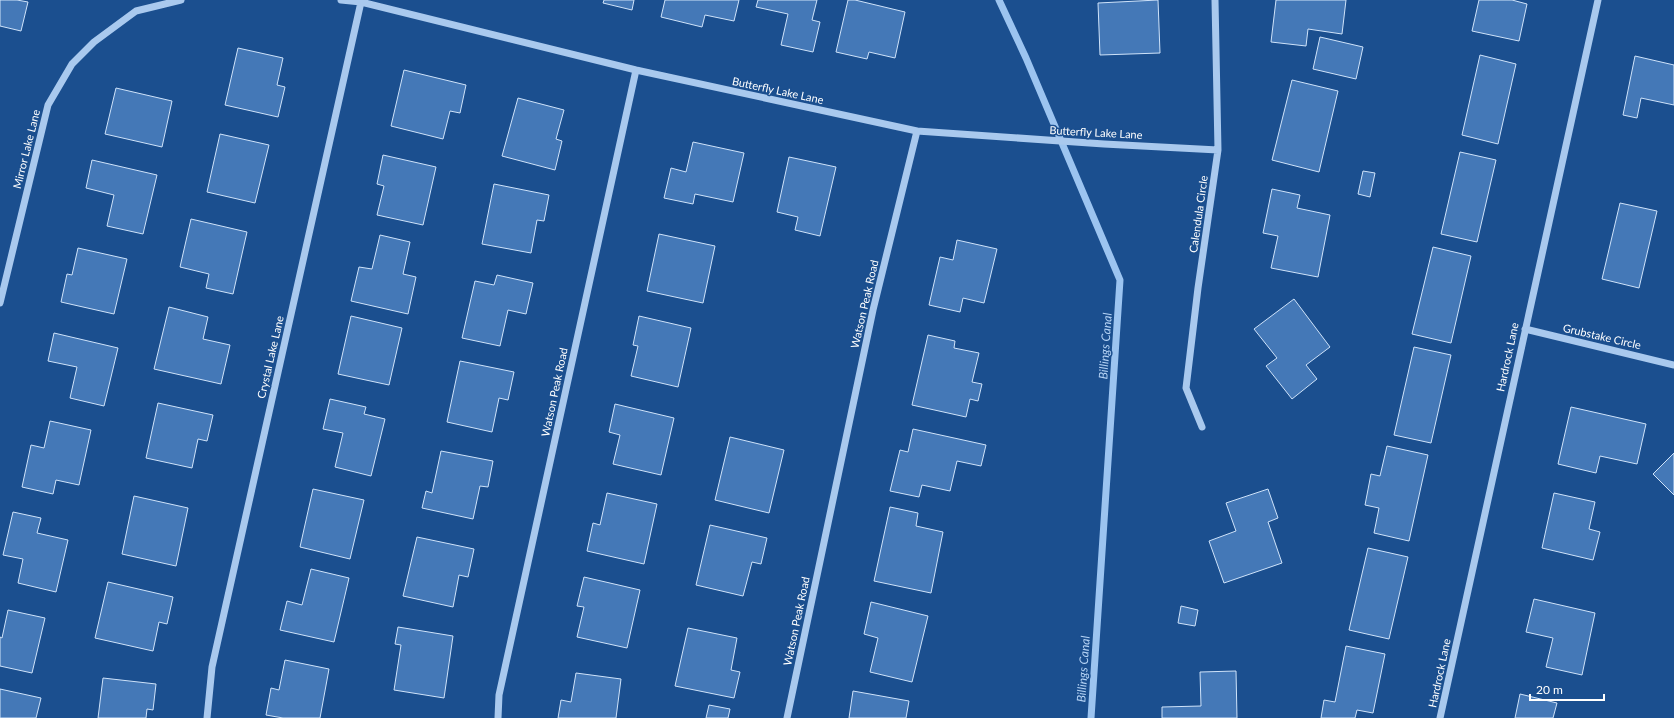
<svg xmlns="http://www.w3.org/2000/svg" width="1674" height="718" font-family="Lato,sans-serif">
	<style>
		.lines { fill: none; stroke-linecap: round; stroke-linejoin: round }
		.stream { stroke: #9cc4f0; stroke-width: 7 }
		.building { fill: #4478b7; stroke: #cfe3fa }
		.minor { stroke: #a9c9ee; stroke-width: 7 }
		.labels { text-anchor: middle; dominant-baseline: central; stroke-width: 3; stroke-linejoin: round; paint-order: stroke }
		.street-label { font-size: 11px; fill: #fff; stroke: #1b4f8f }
		.water-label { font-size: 12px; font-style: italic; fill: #b5d3f5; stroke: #1b4f8f }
	</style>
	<rect width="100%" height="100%" fill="#1b4f8f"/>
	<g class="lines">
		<path class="stream" d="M999,0L1026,58L1120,280L1091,718"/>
	</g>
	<path class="building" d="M0,0H17L28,2L21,31L0,26Z
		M604,0H634L632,10L603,3Z
		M665,0H739L734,21L705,15L702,27L661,17Z
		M758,0H817L812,20L820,22L813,52L781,45L788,14L756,7Z
		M848,0H855L905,12L895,58L869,52L867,59L836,52Z
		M1158,0L1160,53L1100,55L1098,3Z
		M1276,0H1346L1342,34L1308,29L1306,46L1271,42Z
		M1479,0H1512L1527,4L1519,41L1472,31Z
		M1320,37L1363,47L1356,79L1313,69Z
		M238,48L283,58L277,85L285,87L278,117L225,105Z
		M1480,55L1516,64L1498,144L1462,135Z
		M1635,56L1674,65V105L1641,98L1637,118L1623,115Z
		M404,70L466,85L460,113L450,111L443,139L391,126Z
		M1292,80L1338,91L1319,172L1272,160Z
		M116,88L172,101L162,147L105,134Z
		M518,98L564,110L556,139L562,141L555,170L502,156Z
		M220,134L269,145L255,203L207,192Z
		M693,142L744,153L733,202L695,194L693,204L664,198L671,168L686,172Z
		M1460,152L1496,160L1477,242L1441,234Z
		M383,155L436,167L423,225L377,215L384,186L377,184Z
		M789,157L836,167L820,236L795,230L798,217L777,212Z
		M92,160L157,175L143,234L107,226L114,195L86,188Z
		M1363,171L1375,173L1370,197L1358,194Z
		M494,184L549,195L544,221L537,220L531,253L482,244Z
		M1272,189L1300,195L1297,208L1330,215L1318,277L1271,268L1278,236L1263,233Z
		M1620,203L1657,211L1639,288L1602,279Z
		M191,219L247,232L233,294L206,288L209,274L180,267Z
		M659,234L715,246L703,303L647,291Z
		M380,235L410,242L403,274L416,277L408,314L351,301L359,267L372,269Z
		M957,240L997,249L984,303L963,298L960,312L929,305L940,257L953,260Z
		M1433,247L1471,256L1451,343L1412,334Z
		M78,248L127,259L114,314L61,302L67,274L72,275Z
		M497,275L533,283L526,314L508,310L500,346L462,338L475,281L494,285Z
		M1294,299L1330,347L1306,365L1317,379L1292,399L1266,366L1277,358L1254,329Z
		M169,307L208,317L203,339L230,345L221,384L154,369Z
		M351,316L402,328L389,385L338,374Z
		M639,316L691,328L678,387L631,376L638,346L633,345Z
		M54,333L118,348L104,406L70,398L77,367L48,361Z
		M928,335L955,341L954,348L979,353L972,382L982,384L978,401L970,399L966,417L912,405Z
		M1414,347L1451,355L1431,443L1394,435Z
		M460,361L514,372L508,400L499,398L492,432L447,422Z
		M330,399L366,407L364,414L385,419L371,476L335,467L343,433L323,429Z
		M158,403L213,415L207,441L198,439L192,468L146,458Z
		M615,404L674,418L661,475L613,464L620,435L609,432Z
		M1571,407L1646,424L1637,464L1600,456L1596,473L1558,464Z
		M50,421L91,430L79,485L56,480L53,494L22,487L31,445L44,448Z
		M913,429L986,445L981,466L957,461L950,491L922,485L919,497L890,491L900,450L908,452Z
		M730,437L784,450L769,513L715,500Z
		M1387,446L1428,455L1409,541L1374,533L1379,508L1365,505L1371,474L1380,476Z
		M441,451L493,461L488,487L480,486L473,519L422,508L426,491L432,493Z
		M1674,453V495L1653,474Z
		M313,489L364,500L350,559L300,547Z
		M1268,489L1278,518L1268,522L1282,563L1224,583L1209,541L1236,531L1226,503Z
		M607,493L657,504L644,564L587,551L593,523L600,525Z
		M1554,493L1595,502L1589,529L1600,532L1593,560L1542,548Z
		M134,496L188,508L176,566L122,554Z
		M890,507L918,513L916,526L943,532L931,593L874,581Z
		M13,512L41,518L37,533L68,540L56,592L18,583L23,559L3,555Z
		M710,525L767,538L761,564L752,562L743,596L696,585Z
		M417,537L474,549L468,577L459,575L453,607L403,596Z
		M1368,548L1408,557L1389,639L1349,630Z
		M311,569L349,578L334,642L280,630L287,601L302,605Z
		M584,577L640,590L627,648L577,637L584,607L577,606Z
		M108,582L173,597L167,624L159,622L153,651L95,638Z
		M1534,599L1595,613L1582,675L1546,667L1553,638L1526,632Z
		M871,602L928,616L912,682L870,672L878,638L864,634Z
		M1181,606L1198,610L1195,626L1178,623Z
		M8,610L45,618L32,673L0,666V637L2,638Z
		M398,627L453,636L444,698L394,690L401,645L395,644Z
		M688,628L737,638L731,670L740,672L734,698L675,686Z
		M1346,646L1385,654L1373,713L1357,710L1355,718H1321L1324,700L1335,702Z
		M285,660L329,669L320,718H283L266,715L271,688L279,690Z
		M1236,671L1237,718H1162V707L1201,706L1200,672Z
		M576,673L621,679L616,718H558L561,700L571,702Z
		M103,678L156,684L153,710L147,709L146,718H98Z
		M0,689L41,698L36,718H0Z
		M853,691L909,701L906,718H849Z
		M1520,694L1557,703L1553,718H1515Z
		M709,705L730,709L728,718H706Z"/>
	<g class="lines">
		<path class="minor" d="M341,0L361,2L636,70L917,131L1104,144L1218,150
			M0,303L48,105L72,64L94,42L136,11L181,0
			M1525,329L1674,365
			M1202,427L1186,388L1198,288L1218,150L1215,0
			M207,718L212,667L361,2
			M498,718L499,695L636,70
			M787,718L873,310L917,131
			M1440,718L1598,0"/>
	</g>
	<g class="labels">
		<g class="street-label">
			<text transform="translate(778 90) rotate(12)">Butterfly Lake Lane</text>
			<text transform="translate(1096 132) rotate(3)">Butterfly Lake Lane</text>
			<text transform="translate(26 149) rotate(-76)">Mirror Lake Lane</text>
			<text transform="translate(1198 214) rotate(-82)">Calendula Circle</text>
			<text transform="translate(864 304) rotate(-77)">Watson Peak Road</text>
			<text transform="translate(1602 336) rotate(13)">Grubstake Circle</text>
			<text transform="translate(270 357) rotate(-77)">Crystal Lake Lane</text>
			<text transform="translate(1507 357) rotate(-78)">Hardrock Lane</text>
			<text transform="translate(554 392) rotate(-78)">Watson Peak Road</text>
			<text transform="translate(796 621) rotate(-78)">Watson Peak Road</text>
			<text transform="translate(1439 673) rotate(-78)">Hardrock Lane</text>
		</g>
		<g class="water-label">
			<text transform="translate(1105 346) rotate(-86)">Billings Canal</text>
			<text transform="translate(1083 669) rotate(-86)">Billings Canal</text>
		</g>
	</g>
	<path d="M1530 694v6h74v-6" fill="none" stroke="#ffffff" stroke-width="2"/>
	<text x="1536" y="694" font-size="12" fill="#ffffff" stroke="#1b4f8f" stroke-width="3" paint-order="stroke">20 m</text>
</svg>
